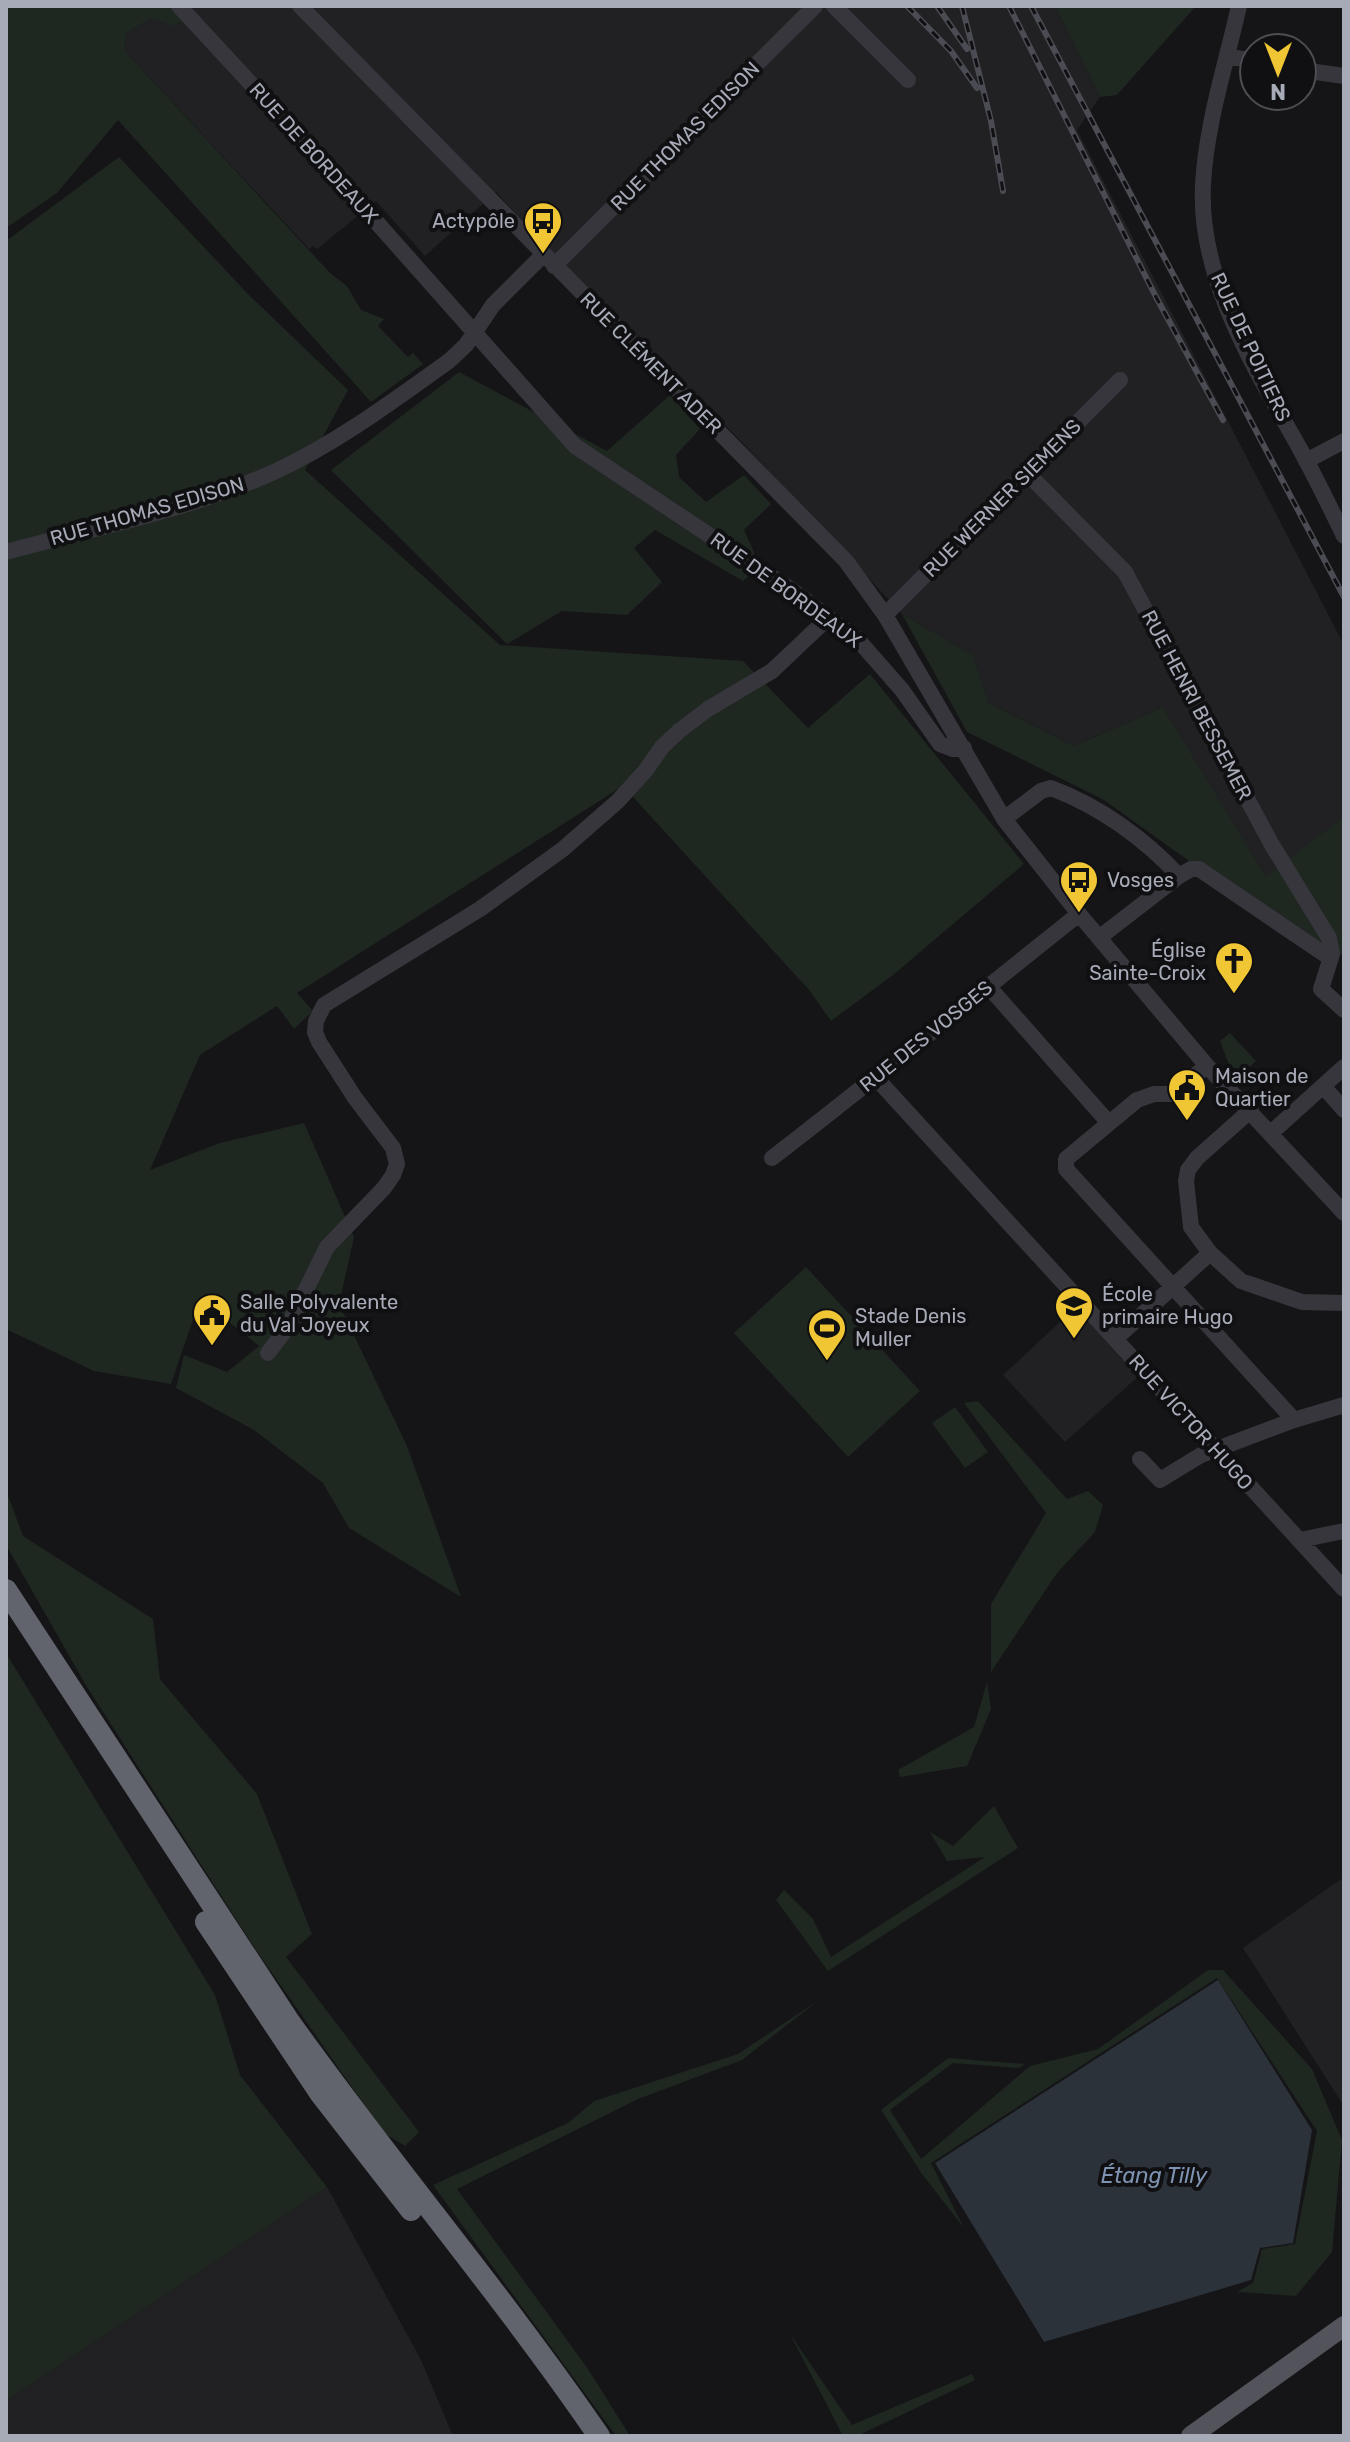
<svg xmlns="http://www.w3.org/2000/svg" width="1350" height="2442" font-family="Rubik,sans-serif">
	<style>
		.built { fill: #212124 }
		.green { fill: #1f2721 }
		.water { fill: #2b323a }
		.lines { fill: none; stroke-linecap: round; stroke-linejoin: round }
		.minor { stroke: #36363c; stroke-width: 16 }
		.major { stroke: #52535b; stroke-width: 20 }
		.highway { stroke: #62646d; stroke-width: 22 }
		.rail-casing { stroke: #4b4c53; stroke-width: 6 }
		.rail { stroke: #101012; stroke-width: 3; stroke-dasharray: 9; stroke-linecap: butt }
		.labels { text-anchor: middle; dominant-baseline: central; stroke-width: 8; stroke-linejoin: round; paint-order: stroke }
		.street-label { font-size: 20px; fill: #a7aab7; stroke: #101012 }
		.poi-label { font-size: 20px; fill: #a7aab7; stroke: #101012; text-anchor: start }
		.water-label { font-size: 22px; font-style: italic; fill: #7e94b2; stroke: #101012 }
	</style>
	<rect width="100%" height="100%" fill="#151517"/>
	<path class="built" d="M192,6H1055L1100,97L1077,130L1344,645V816L1266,878L1163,707L1074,746L989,703L973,655L902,614L737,437L591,295L496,192L425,256L376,201L317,249L313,246L309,249L125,51L126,34L151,18L187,19Z
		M1077,1306L1140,1375L1065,1442L1003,1375Z
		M1344,1877V2106L1243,1948Z
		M327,2187L421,2360L453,2436H6V2401Z"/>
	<path class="green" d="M6,6H192L187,19L172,26L151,18L126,34L125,51L331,274L347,286L361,310L384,319L378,326L408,357L413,353L423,364L371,402L118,120L57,193L6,228Z
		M1055,6H1196L1117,95L1100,97Z
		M119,157L248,294L348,390L305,470L500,645L743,661L808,728L870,674L1024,864L893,975L831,1021L810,991L623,786L297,993L313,1011L294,1029L277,1006L200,1055L150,1170L220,1143L304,1123L354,1237L339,1304L407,1446L461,1597L349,1528L323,1483L254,1430L176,1388L184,1355L227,1372L259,1346L200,1299L171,1384L94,1371L6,1329V241Z
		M459,372L607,451L670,395L700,429L676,455L679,477L706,502L744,475L771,504L744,530L760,566L743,581L655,530L634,548L662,582L627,615L562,611L507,644L331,470Z
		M902,614L973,655L989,703L1074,746L1163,707L1266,877L1344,816V956L1228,889L1104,800L967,732Z
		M1230,1033L1256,1061L1240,1075L1228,1062L1220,1041Z
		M806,1267L920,1391L848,1457L734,1333Z
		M978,1401L1067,1499L1088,1491L1103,1505L1095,1532L1057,1573L991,1672V1604L1046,1513L964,1403Z
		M955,1407L988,1452L965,1468L932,1423Z
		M6,1490L23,1536L153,1619L160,1679L257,1794L312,1934L286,1957L419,2132L405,2146L384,2133L256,1950L87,1687L6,1545Z
		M6,1653L215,1995L240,2075L327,2187L6,2401Z
		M987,1682L991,1709L967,1766L900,1777L898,1770L974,1727Z
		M994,1806L1018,1848L828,1971L776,1900L784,1890L813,1919L831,1957L985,1857L947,1861L930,1832L953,1846Z
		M1208,1970H1223L1312,2069L1342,2140L1332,2252L1296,2296L1237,2292L1253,2283L1262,2249L1295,2244L1317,2131L1217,1978L931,2163L964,2228L922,2174L881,2110L948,2058L1025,2064L1019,2068L953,2063L890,2110L921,2159L1030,2066L1098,2049Z
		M819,2000L742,2060L638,2099L457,2189L588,2369L630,2436H616L433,2185L568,2123L594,2101L738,2054Z
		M790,2334L852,2425L972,2374L975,2380L857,2436H843Z"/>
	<path class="water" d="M1218,1980L1312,2130L1293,2243L1260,2248L1251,2280L1044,2342L935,2163Z"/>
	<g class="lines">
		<path class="minor" d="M179,6L325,164L575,446L793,591L859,641L902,690L940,744L953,749L964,748
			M300,6L846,561L885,615L1004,819L1079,914L1207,1066L1344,1213
			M834,6L908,80
			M1239,6C1226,64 1206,125 1203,185C1198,279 1256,370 1300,449C1316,478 1330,507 1344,536
			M1227,56L1254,61
			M1302,70L1344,76
			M554,266L815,6
			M1306,461L1344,441
			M1028,474L1125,572L1272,845L1329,938L1332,954L1321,989L1344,1010
			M6,552C94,528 192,509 274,472C337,443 393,401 449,361L466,345L493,305L543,255
			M885,615L1120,380
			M1004,819L1041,791L1051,788C1099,806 1144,838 1179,876L1191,869H1199L1330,958
			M1100,937L1179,876
			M988,986L1108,1122
			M1207,1066L1171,1094H1154L1137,1100L1066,1159V1169L1294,1420
			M876,1078L1344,1589
			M1323,1086L1344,1110
			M1251,1110L1197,1158L1188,1170L1186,1181L1191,1227L1210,1253L1241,1281L1302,1302L1344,1303
			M1271,1133L1344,1067
			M772,1158C876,1078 977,995 1079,914
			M1115,1339L1210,1253
			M268,1353L287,1328L327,1247L384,1188L393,1175L397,1164L393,1148L355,1098L319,1042L315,1032L316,1021L324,1005L480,909L563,849L618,801L646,770L662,747L679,731L708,709L772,671L828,618
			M1140,1459L1160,1480L1201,1455L1294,1420L1344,1405
			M1300,1540L1344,1531"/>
		<path class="major" d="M1191,2436L1344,2326"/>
		<path class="highway" d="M6,1590L288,2020C388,2161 501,2293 599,2436
			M206,1922L320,2093L411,2210"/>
		<defs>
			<path id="rail" d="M907,6L951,51L977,88
				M937,6L967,49
				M962,6L991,121L1003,191
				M1009,6L1156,297L1223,420
				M1031,6L1344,597"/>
		</defs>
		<use href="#rail" class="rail-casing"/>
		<use href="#rail" class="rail"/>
	</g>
	<defs>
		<symbol id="bus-pin" viewBox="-11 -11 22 30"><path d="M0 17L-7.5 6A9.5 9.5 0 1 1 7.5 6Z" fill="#f0c634" stroke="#101012"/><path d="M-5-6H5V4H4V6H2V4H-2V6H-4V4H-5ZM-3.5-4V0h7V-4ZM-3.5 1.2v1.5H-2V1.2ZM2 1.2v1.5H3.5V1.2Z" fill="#111"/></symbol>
		<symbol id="church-pin" viewBox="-11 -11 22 30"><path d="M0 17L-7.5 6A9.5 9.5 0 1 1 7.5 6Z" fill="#f0c634" stroke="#101012"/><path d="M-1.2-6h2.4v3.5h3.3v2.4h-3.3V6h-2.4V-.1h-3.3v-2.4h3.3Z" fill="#111"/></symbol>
		<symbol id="civic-pin" viewBox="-11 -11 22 30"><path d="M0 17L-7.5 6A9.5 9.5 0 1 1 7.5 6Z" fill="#f0c634" stroke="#101012"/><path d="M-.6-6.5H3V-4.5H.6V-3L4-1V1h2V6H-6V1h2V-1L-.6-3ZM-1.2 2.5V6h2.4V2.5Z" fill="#111"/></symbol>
		<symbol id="school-pin" viewBox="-11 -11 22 30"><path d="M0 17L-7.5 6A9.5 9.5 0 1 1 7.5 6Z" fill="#f0c634" stroke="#101012"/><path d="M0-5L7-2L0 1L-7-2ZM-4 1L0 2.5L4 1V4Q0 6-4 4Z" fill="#111"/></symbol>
		<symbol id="stadium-pin" viewBox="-11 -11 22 30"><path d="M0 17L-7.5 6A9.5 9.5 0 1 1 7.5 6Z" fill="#f0c634" stroke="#101012"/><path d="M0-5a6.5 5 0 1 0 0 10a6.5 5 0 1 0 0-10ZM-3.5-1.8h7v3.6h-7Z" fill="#111"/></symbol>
	</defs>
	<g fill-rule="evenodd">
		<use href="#bus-pin" x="521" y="199" width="44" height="60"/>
		<use href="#bus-pin" x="1057" y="858" width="44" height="60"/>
		<use href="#church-pin" x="1212" y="939" width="44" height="60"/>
		<use href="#civic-pin" x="1165" y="1066" width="44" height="60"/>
		<use href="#school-pin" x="1052" y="1284" width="44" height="60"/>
		<use href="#civic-pin" x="190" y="1291" width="44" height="60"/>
		<use href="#stadium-pin" x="805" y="1306" width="44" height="60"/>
	</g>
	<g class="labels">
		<g class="street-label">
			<text transform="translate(685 136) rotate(-45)">RUE THOMAS EDISON</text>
			<text transform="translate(314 153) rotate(48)">RUE DE BORDEAUX</text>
			<text transform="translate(1251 347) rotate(65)">RUE DE POITIERS</text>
			<text transform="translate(651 363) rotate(45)">RUE CLÉMENT ADER</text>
			<text transform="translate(1002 498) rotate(-45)">RUE WERNER SIEMENS</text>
			<text transform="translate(147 511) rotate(-16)">RUE THOMAS EDISON</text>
			<text transform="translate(786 590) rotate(36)">RUE DE BORDEAUX</text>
			<text transform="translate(1197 705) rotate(62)">RUE HENRI BESSEMER</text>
			<text transform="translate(926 1036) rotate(-39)">RUE DES VOSGES</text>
			<text transform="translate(1191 1422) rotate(48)">RUE VICTOR HUGO</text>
		</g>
		<g class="poi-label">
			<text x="515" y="221" text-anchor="end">Actypôle</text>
			<text x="1107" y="880">Vosges</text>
			<text x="1206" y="950" text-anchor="end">Église<tspan x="1206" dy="23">Sainte-Croix</tspan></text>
			<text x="1215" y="1076">Maison de<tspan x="1215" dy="23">Quartier</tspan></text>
			<text x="1102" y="1294">École<tspan x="1102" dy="23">primaire Hugo</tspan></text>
			<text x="240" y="1302">Salle Polyvalente<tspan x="240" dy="23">du Val Joyeux</tspan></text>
			<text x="855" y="1316">Stade Denis<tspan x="855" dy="23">Muller</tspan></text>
		</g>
		<g class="water-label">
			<text x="1154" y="2175">Étang Tilly</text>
		</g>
	</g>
	<rect width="1350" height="2442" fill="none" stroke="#a7aab7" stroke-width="16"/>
	<g transform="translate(1278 72) rotate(180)"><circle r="38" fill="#101012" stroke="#4c4e54" stroke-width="2"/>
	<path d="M0-6L14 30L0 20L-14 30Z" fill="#f0c634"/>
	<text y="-12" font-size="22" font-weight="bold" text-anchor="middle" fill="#a7aab7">N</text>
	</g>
</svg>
